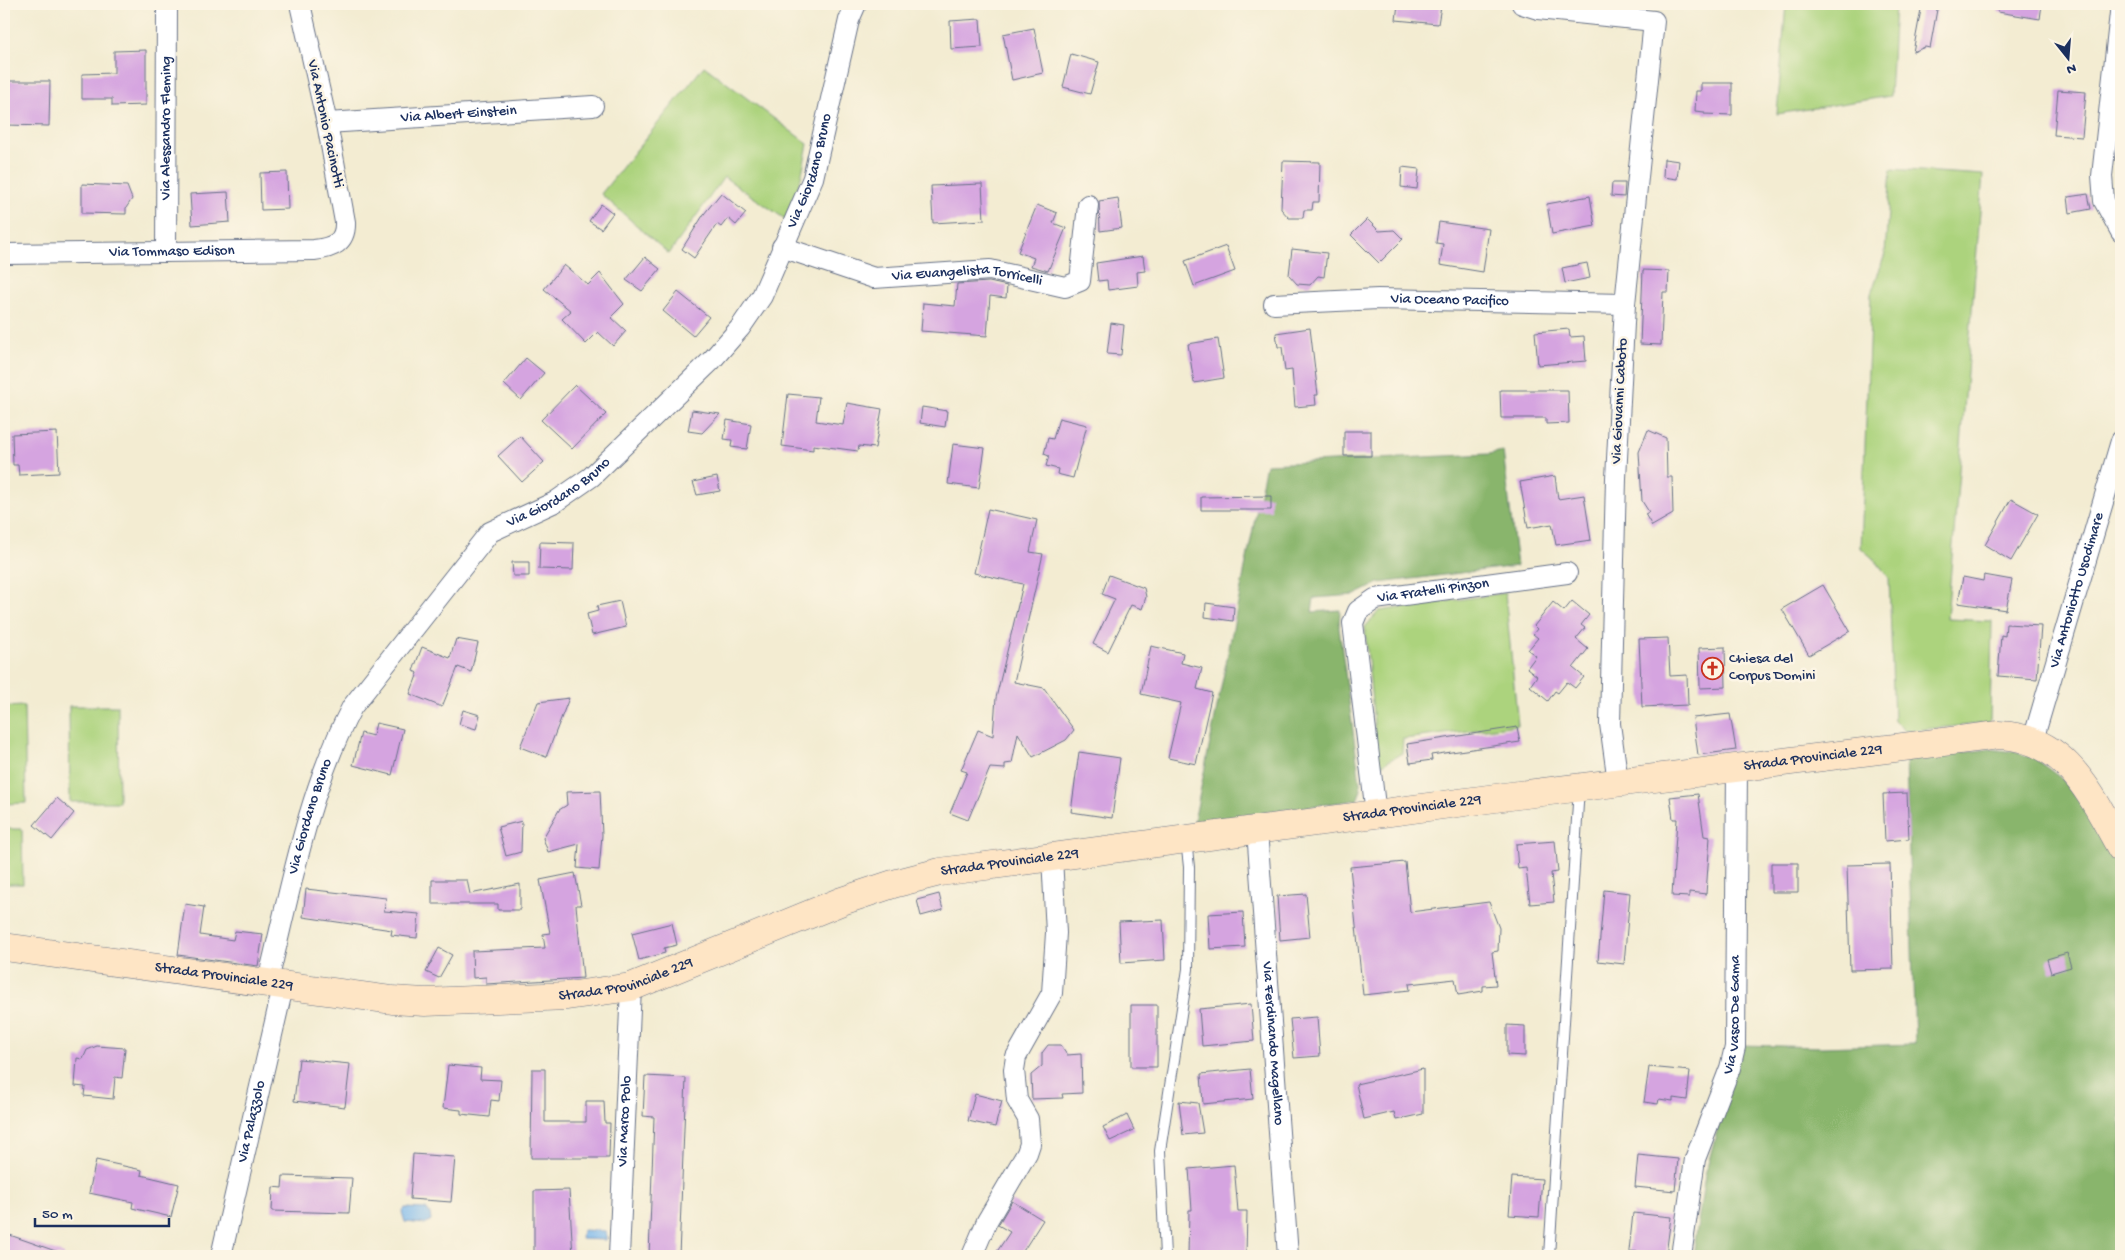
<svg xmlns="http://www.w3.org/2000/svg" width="2125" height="1260" font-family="'Gochi Hand',sans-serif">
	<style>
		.green { fill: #acd37d; stroke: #64816e }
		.forest { fill: #89b56c; stroke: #527265 }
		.water { fill: #79b7ec; stroke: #4a73a5 }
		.building { fill: #d5a4e0 }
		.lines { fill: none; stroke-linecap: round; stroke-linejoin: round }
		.lane-casing { stroke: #677187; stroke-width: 12 }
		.street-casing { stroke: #677187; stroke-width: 22 }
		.secondary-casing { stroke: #677187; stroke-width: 29 }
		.lane { stroke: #fff; stroke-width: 10 }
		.street { stroke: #fff; stroke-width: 20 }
		.secondary { stroke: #fee5c5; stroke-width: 28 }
		.labels { text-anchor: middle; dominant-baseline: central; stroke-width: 5; stroke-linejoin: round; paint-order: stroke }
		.street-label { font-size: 15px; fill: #1b2f5e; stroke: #fcf5e5 }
		.poi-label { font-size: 15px; fill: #1b2f5e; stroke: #fcf5e5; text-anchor: start }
	</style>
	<rect width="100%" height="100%" fill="#fcf5e5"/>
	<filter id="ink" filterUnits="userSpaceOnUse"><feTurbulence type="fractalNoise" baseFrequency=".02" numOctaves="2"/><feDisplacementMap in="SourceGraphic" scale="10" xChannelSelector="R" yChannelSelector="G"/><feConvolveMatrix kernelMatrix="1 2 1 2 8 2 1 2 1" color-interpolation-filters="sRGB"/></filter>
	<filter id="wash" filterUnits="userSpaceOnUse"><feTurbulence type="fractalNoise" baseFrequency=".0096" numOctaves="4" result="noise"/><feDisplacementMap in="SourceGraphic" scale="20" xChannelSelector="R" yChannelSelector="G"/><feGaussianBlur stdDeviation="1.12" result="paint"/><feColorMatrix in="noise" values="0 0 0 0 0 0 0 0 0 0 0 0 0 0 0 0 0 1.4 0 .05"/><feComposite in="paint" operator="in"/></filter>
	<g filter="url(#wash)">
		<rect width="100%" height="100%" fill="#f3ecd2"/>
		<path class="green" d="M1786,4H1895L1890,96L1777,114Z
			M704,66L808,144L801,178L785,219L724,177L669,254L601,194Z
			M1891,169L1983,175L1947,619L1992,621L1990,723L1905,731L1894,720L1889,578L1876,561L1861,548L1871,294L1885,254Z
			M1505,593L1518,725L1403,739L1402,753L1378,767L1365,627L1379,611Z
			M24,706L26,803L4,804V707Z
			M69,706H118L119,802H70Z
			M4,829H22L23,884H4Z"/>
		<path class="forest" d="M1503,451L1517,566L1379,583L1355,595L1314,598L1312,612L1340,610L1339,628L1361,790L1357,800L1194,822L1266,464L1489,454Z
			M1990,749L2015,752L2035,759L2062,779L2078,798L2121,872V1256H1693L1705,1175L1740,1045L1822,1047L1915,1044L1906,760Z"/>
		<path class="water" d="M405,1208L426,1209L430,1214L431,1220L425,1224L405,1222L402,1212Z
			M582,1230L606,1231V1240L581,1239Z"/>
		<g id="blocks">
			<path class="building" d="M1398,4L1441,6L1438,24L1396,20Z
				M1922,4H1938L1930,48L1925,47L1913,52Z
				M1998,4H2042L2040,19L1998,12Z
				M980,19L982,47L951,49L950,21Z
				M1034,28L1043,73L1012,80L1003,34Z
				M146,50V105L112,106V99H82V74L114,73V51Z
				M1071,54L1099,62L1090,94L1063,87Z
				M7,81H50L49,126L6,125Z
				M1701,83H1732V115L1704,114V112L1695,111L1696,91H1701Z
				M2058,90L2086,92L2082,137L2054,135Z
				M1664,159L1679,161L1677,179L1663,177Z
				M1283,161L1320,162L1319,202H1313L1312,210H1304L1303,218H1289L1281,209Z
				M1402,167L1419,169L1417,189L1401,187Z
				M287,172L288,209L261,210L260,173Z
				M1612,183H1625L1624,197L1611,196Z
				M82,184L127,186L132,199L126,208V214L82,213Z
				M982,184L984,220L933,223L931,186Z
				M228,192L230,222L192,225L190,194Z
				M721,193L746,213L736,225L728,218L721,227L717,224L694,258L682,249L704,214Z
				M2088,194L2091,209L2070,213L2068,197Z
				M1590,196L1595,226L1552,234L1547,204Z
				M1118,198L1122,228L1100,231L1099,201Z
				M601,204L613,213L601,229L589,221Z
				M1037,205L1057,213L1053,223L1066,228L1048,271L1031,266L1034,258L1018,252Z
				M1367,219L1379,231L1394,230L1403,239L1379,263L1351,235Z
				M1439,222L1489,229L1483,272L1440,265L1443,244L1436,243Z
				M1226,246L1235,271L1194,286L1185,261Z
				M1292,249L1327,253L1324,277L1318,276L1310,285L1297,284L1289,275Z
				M1143,256L1145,271L1137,272L1138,286L1108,290L1107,280L1098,281L1096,263Z
				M645,257L660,269L642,291L626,280Z
				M1587,263L1590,278L1565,283L1562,268Z
				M564,265L588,285L600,273L624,304L611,317L626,331L613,346L598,332L586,344L562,319L571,311L544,289Z
				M1643,270L1669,271L1668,292H1663L1661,345L1640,344Z
				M989,282L1007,286L1006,298L990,296L987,336L921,331L923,303L955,306L957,284Z
				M678,292L709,317L693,336L663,311Z
				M1111,323L1124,325L1121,355L1107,354Z
				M1310,328L1318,395H1315L1316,405L1295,407L1292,370L1285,371L1282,347H1278L1276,333Z
				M1569,329L1570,337L1584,336L1586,361L1538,365L1535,332Z
				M1218,339L1224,378L1194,383L1188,344Z
				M526,358L544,373L521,400L504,384Z
				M575,385L606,414L572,449L541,420Z
				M1500,390H1568L1569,423L1546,424V418H1501Z
				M788,394L819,397L816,421L843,425L847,403L882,409L875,448L859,446L858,451L813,445V450L782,446Z
				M922,407L947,411L945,427L920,423Z
				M692,410L720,414L702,433L688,431Z
				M1059,418L1087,425L1073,478L1057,474L1058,469L1046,466L1049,456L1044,454L1048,438L1053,439Z
				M727,420L751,424L747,449L731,447L732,440L724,439Z
				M1648,430L1666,438L1667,477H1672L1673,514L1652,526L1645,514L1649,512L1642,501L1639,452Z
				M1344,431H1371V456H1344Z
				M57,432L59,473L19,475L18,465H13L12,434Z
				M520,436L544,462L522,482L498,456Z
				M953,444L985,448L979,488L948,484Z
				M1555,476L1558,499L1584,495L1591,540L1556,545L1552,524L1528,528L1520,482Z
				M717,477L720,491L697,495L693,482Z
				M1271,496V510H1201V497Z
				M2011,499L2038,514L2011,561L1985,545Z
				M988,509L1037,520L1030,552L1043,554L1014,682L1044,688L1074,730L1066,740L1033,757L1018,733L1012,763L1005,764V769L990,768L968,820L950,813L967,772L961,770L978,730L993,736L996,698L1023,584L974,573Z
				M540,542L574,543L573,570L539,569Z
				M512,562H529V576H513Z
				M1109,575L1144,588L1146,597L1142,609L1131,605L1108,652L1093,644L1115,599L1102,594Z
				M1984,575L2012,580L2006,610L1958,603L1963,577L1983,581Z
				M1823,585L1850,631L1809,655L1782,609Z
				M620,601L626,627L592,635L587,614L598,611L597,606Z
				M1572,601L1589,615L1581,625L1585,628L1576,639L1588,649L1573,668L1584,677L1575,688L1567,682L1558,693L1555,691L1548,701L1530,686L1537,676L1527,668L1536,656L1528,650L1538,638L1533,634L1537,629L1534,626L1553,602L1564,611Z
				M1206,603L1234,607L1233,621L1205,617Z
				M2006,624L2041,626L2037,679L1998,676L2001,635L2005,636Z
				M1668,638L1670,676L1687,675L1688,705L1642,707L1639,639Z
				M456,639L478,643L471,672L458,667L442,707L410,694L418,673L413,671L422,647L450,658Z
				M1151,646L1183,653L1181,663L1202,668L1197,689L1212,693L1196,764L1168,758L1181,703L1141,694Z
				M1725,647L1726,687L1700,688L1699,648Z
				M569,698L546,757L520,747L538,702Z
				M463,710L480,715L476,729L459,724Z
				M1730,714L1736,750L1698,755L1693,718Z
				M376,723L403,729L392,775L353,765L361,733L373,736Z
				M1517,727L1520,742L1431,755L1432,760L1410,763L1407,744Z
				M1079,752L1120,758L1112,818L1071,812Z
				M600,791L602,835L599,870L577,868L579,844L548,852L543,838L559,810L567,805L566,792Z
				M1907,793L1909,839L1885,841L1883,794Z
				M1698,794L1704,836L1710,837L1706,894L1689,892V897L1672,896L1677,819H1673L1670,797Z
				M57,798L74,813L52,840L34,825Z
				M522,821L521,852L506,856L498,827Z
				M1555,841L1558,872L1551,873L1554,902L1530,904L1526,868L1518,869L1516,844Z
				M1405,862L1410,912L1489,902L1499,928L1498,951L1492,952L1496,985L1483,986V991L1458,995L1455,979L1409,984L1410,990L1363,995L1350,867Z
				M1771,863H1798V892H1771Z
				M1890,864L1893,969L1850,970L1847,865Z
				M575,873L581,905H576L583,978L486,984V977L473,978L472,951L545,948L543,934L550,933L540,880Z
				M432,880H467L470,894L520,884V910H498V904H432Z
				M306,889L386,898L384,911L419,914L417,938L391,935L392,930L303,917Z
				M1604,890L1630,893L1624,964L1598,961Z
				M939,894L943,910L921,916L917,900Z
				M1306,894L1310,937L1280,940L1277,896Z
				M185,904L204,907L200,935L233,940L235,931L263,934L258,966L178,955Z
				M1243,912L1245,947L1210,949L1208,914Z
				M1163,920L1165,960L1121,963L1119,922Z
				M672,923L677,945L664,948L665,953L639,960L632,933Z
				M439,948L452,955L439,978L426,972Z
				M2067,953L2071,967L2051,973L2047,959Z
				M1251,1004L1254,1041L1202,1046L1199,1009Z
				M1131,1005H1157V1067H1131Z
				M1317,1017L1320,1056L1294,1058L1290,1019Z
				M1507,1025L1525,1026V1056L1507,1055Z
				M1048,1045H1060L1067,1055L1081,1054L1082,1093L1062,1094L1063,1098L1032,1099L1031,1075L1042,1066V1053Z
				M97,1046L125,1048L122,1078L115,1077L113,1099L84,1096L85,1087L75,1086L77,1058L83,1059L87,1050Z
				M299,1059L350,1064L345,1107L294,1101Z
				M448,1065L481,1068L480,1079L501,1080L499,1101L491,1100L489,1117L461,1114V1110L443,1108Z
				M1649,1067L1690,1071L1687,1100L1673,1098V1101L1659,1099L1658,1104L1644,1102Z
				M532,1069H545V1122H586V1101H604L605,1123H610L609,1158H531Z
				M1250,1069L1253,1099L1203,1104L1201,1074Z
				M1423,1069V1114L1396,1120L1394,1112L1364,1119L1356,1084Z
				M645,1076L686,1078L679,1256H649L654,1117L643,1116Z
				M975,1094L1002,1101L995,1127L968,1121Z
				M1179,1101L1198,1103L1203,1133L1183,1135Z
				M1127,1115L1134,1130L1110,1141L1103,1127Z
				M413,1154L455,1157L451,1202L410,1199Z
				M1638,1155L1678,1159L1675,1191L1635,1187Z
				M96,1160L142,1170L141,1175L179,1184L171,1217L132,1208L133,1202L89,1193Z
				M1234,1165L1238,1211H1247L1246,1256H1188L1189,1210H1192L1189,1169Z
				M283,1176L352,1178L349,1213L272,1211L273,1187L282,1188Z
				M1512,1177L1542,1179L1539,1217L1509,1215Z
				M569,1190L573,1256H534V1191Z
				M1012,1201L1043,1220L1020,1256H994L1010,1232L998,1225Z
				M1633,1213L1671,1217L1666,1255L1629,1251Z
				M4,1233L64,1254V1256H4Z"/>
		</g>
	</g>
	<g filter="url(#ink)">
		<use href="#blocks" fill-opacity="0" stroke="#677187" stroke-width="1"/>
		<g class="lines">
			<defs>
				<path id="lane" d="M1165,1256L1160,1151L1188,969L1189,867L1186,840
					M1549,1256L1579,788"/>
				<g id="street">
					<path d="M1522,4L1538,9L1654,21L1625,304L1616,478L1610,724L1618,782"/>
					<path d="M2121,4L2102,176L2104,201L2121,232"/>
					<path id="s1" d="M327,123L593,106"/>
					<path id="s2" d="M782,247L874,278L990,270L1065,287L1080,281L1088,205"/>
					<path id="s3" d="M166,252L167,4"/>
					<path id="s4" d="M4,254L314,250C332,248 346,243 345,222L327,123L300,4"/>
					<path id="s5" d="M1274,304L1378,299L1625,304"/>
					<path id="s6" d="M2033,740L2121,441"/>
					<path id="s7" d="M1376,814L1353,623L1358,611L1375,599L1567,573"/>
					<path id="s8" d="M1257,830L1288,1256"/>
					<path id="s9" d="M267,985C290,892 307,793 352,707L490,532L555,502L591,477L712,360L740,328L762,296L813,178L849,20L856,4"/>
					<path id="s10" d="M221,1256L283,987"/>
					<path id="s11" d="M619,1256L631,987"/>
					<path d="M972,1256L987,1221L1027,1153L1030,1144L1028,1119L1017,1100L1014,1070L1016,1057L1052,993L1056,933L1052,857"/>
					<path id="s12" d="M1681,1256L1695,1159L1730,1068L1735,1047L1737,767"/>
				</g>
				<g id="secondary">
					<path id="s13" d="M4,947L392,1000L425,1002L567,996L631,987L842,901L893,884L940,872L1518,795L1999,735C2067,737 2091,796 2121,848"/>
				</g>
			</defs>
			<use href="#lane" class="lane-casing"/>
			<use href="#street" class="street-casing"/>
			<use href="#secondary" class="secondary-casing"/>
			<use href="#lane" class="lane"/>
			<use href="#street" class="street"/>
			<use href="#secondary" class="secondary"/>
		</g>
	</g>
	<defs>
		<symbol id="church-ring" viewBox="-11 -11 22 22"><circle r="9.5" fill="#fcf5e5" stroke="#c8321e" stroke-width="1.5"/><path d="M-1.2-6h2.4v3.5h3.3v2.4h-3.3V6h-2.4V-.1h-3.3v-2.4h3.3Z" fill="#c8321e"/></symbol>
	</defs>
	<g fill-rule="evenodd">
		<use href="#church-ring" x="1700" y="656" width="25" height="25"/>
	</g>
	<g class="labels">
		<g class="street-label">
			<text stroke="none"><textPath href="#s1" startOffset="132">Via Albert Einstein</textPath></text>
			<text transform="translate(325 124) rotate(78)">Via Antonio Pacinotti</text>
			<text stroke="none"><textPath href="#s3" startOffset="124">Via Alessandro Fleming</textPath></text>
			<text stroke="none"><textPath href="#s9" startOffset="1014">Via Giordano Bruno</textPath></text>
			<text stroke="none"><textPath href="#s4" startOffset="168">Via Tommaso Edison</textPath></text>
			<text stroke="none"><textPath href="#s2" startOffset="191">Via Evangelista Torricelli</textPath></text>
			<text stroke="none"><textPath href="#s5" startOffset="176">Via Oceano Pacifico</textPath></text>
			<text transform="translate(1620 401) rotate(-87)">Via Giovanni Caboto</text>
			<text stroke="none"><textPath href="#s9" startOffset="594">Via Giordano Bruno</textPath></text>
			<text stroke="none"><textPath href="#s6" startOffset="156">Via Antoniotto Usodimare</textPath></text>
			<text stroke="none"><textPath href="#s7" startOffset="285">Via Fratelli Pinzon</textPath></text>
			<text stroke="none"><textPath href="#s13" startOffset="1842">Strada Provinciale 229</textPath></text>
			<text stroke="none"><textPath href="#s13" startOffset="1438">Strada Provinciale 229</textPath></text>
			<text stroke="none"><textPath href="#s9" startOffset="174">Via Giordano Bruno</textPath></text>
			<text stroke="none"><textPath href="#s13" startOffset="1032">Strada Provinciale 229</textPath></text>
			<text stroke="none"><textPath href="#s13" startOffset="222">Strada Provinciale 229</textPath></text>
			<text stroke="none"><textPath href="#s13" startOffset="628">Strada Provinciale 229</textPath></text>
			<text stroke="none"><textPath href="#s12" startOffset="249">Via Vasco De Gama</textPath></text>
			<text stroke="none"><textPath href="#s8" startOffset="214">Via Ferdinando Magellano</textPath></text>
			<text stroke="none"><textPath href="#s11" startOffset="135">Via Marco Polo</textPath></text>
			<text stroke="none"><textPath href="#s10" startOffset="138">Via Palazzolo</textPath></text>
		</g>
		<g class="poi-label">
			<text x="1729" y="659">Chiesa del<tspan x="1729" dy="17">Corpus Domini</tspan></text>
		</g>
	</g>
	<rect width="2125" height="1260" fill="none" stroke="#fcf5e5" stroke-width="20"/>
	<g transform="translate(2068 58) rotate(163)" stroke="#fcf5e5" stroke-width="4" paint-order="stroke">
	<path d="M0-4L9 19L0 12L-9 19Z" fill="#1b2f5e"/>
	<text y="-8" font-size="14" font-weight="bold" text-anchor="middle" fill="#1b2f5e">N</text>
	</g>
	<path d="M35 1218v8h134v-8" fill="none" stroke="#1b2f5e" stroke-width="2.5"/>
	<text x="42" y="1218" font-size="15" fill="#1b2f5e" stroke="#fcf5e5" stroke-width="4" paint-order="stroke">50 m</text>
</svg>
